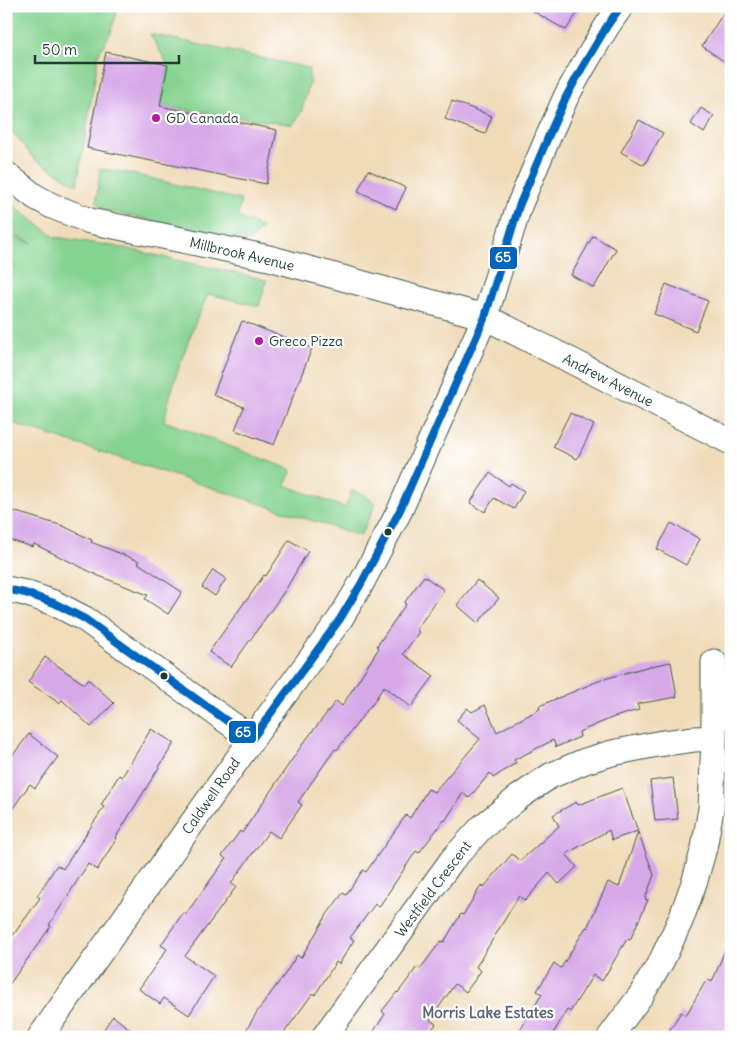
<svg xmlns="http://www.w3.org/2000/svg" width="737" height="1043" font-family="Delius,sans-serif">
	<style>
		.green { fill: #86d391; stroke: #528862 }
		.building { fill: #d7a8e8 }
		.lines { fill: none; stroke-linecap: round; stroke-linejoin: round }
		.minor-casing { stroke: #3e5548; stroke-width: 27 }
		.minor { stroke: #fff; stroke-width: 25 }
		.bus-1-casing { stroke: #fff; stroke-width: 11 }
		.bus-1 { stroke: #0065bd; stroke-width: 8 }
		.poi-dot { fill: #b5179e; stroke: #fff; stroke-width: 2 }
		.bus-dot { fill: #1f3d34; stroke: #fff; stroke-width: 2 }
		.labels { text-anchor: middle; dominant-baseline: central; stroke-width: 4.5; stroke-linejoin: round; paint-order: stroke }
		.poi-label { font-size: 14px; fill: #1f3d34; stroke: #fff; text-anchor: start }
		.street-label { font-size: 14px; fill: #1f3d34; stroke: #fff }
		.neighbourhood-label { font-size: 15px; font-weight: bold; fill: #5f6273; stroke: #fff }
		.line-badge { stroke: #fff; stroke-width: 2 }
		.badge-label { font-size: 14px; text-anchor: middle; font-weight: bold; fill: #fff }
	</style>
	<rect width="100%" height="100%" fill="#fff"/>
	<filter id="ink" filterUnits="userSpaceOnUse"><feTurbulence type="fractalNoise" baseFrequency=".02" numOctaves="2"/><feDisplacementMap in="SourceGraphic" scale="10" xChannelSelector="R" yChannelSelector="G"/><feConvolveMatrix kernelMatrix="1 2 1 2 8 2 1 2 1" color-interpolation-filters="sRGB"/></filter>
	<filter id="wash" filterUnits="userSpaceOnUse"><feTurbulence type="fractalNoise" baseFrequency=".0096" numOctaves="4" result="noise"/><feDisplacementMap in="SourceGraphic" scale="20" xChannelSelector="R" yChannelSelector="G"/><feGaussianBlur stdDeviation="1.12" result="paint"/><feColorMatrix in="noise" values="0 0 0 0 0 0 0 0 0 0 0 0 0 0 0 0 0 1.4 0 .05"/><feComposite in="paint" operator="in"/></filter>
	<g filter="url(#wash)">
		<rect width="100%" height="100%" fill="#f0dbb9"/>
		<path class="green" d="M6,6H118L117,12L111,32L99,53L77,185L33,158L6,123Z
			M150,34L308,68L310,81L302,110L293,125L160,106L168,65Z
			M100,169L124,172L241,200L238,217L263,228L250,241L106,211L96,203Z
			M6,200L55,237L119,247L267,280L259,306L208,294C204,304 199,313 195,323C183,355 171,388 164,421L292,470L285,485L345,508L352,490L365,495L376,504L360,536L6,421V235L32,243L6,231Z"/>
		<g id="blocks">
			<path class="building" d="M524,6H582L566,30Z
				M728,6H731V54L725,62L702,46Z
				M106,52L168,65L160,106L277,130L266,184L87,148Z
				M452,101L492,116L485,134L445,119Z
				M701,108L714,116L704,133L691,124Z
				M639,120L663,133L644,165L621,152Z
				M368,170L406,188L396,209L358,191Z
				M593,236L616,249L594,288L571,275Z
				M666,284L708,301L696,331L654,314Z
				M242,321L312,348L274,445L235,430L244,407L213,395Z
				M570,413L594,425L577,459L553,447Z
				M490,473L509,486L511,483L524,491L514,509L494,498L485,512L470,503Z
				M6,509L63,526L92,540L91,542L139,561L138,563L182,592L168,614L145,599L148,595L99,576L34,544L33,547L6,539Z
				M671,523L700,539L686,565L657,549Z
				M289,540L308,551L286,589L231,667L209,652L246,600H247L264,575L266,576Z
				M213,570L226,579L215,596L202,587Z
				M424,576L444,590L416,630L419,632L403,654L434,676L411,707L384,686L372,705H371L337,750L335,749L298,802L302,805L279,838L269,831L231,883L236,887L185,956L214,976L189,1015L164,998L160,1004L139,989L167,949L161,945L183,913L185,915L226,859L222,856L240,831L242,833L302,745L336,701L342,706L379,648L377,646L406,604L404,603Z
				M477,580L499,598L478,623L457,605Z
				M45,657L84,684L88,679L114,703L91,727L62,700L59,703L28,682Z
				M671,662L677,697L637,704L639,710L614,717L579,732L580,737L556,747L553,740L514,760L516,763L493,778L490,773L469,798L463,793L445,821L444,820L419,853L416,851L379,907L375,904L350,938L354,940L339,964L336,962L315,995L313,993L281,1037H242L257,1012L285,974L297,955L301,958L328,913L343,893L346,895L363,870L366,872L406,815L410,818L428,789L434,792L480,739L457,720L467,708L472,712L485,705L497,732L540,709L539,706L601,680L646,667Z
				M151,729L174,743L116,837L117,838L97,870L88,864L49,925L51,926L6,989V945L40,898L37,896L57,865L63,869L104,807L101,805L119,775L122,777Z
				M29,734L58,757L35,788L30,784L6,818V764Z
				M673,778L678,819L655,821L650,781Z
				M622,788L638,831L612,840L609,830L566,854L577,867L559,884L549,873L525,901L519,896L476,967L481,971L466,992L455,984L430,1020L436,1024L426,1037H370L385,1014L382,1011L397,992L398,993L417,967L420,969L441,941L444,942L461,914L463,915L481,886L484,887L512,854L520,861L559,826L553,815L576,802L578,805Z
				M638,832L654,875L645,899L648,900L630,940L627,939L602,981L593,975L570,1012L567,1010L551,1037H516L542,994L537,991L554,963L561,968L586,927L587,928L608,882L619,887Z
				M730,938L731,1037H665L681,1012L686,1015L707,979L712,982Z
				M113,1016L140,1037H98Z"/>
		</g>
	</g>
	<g filter="url(#ink)">
		<use href="#blocks" fill-opacity="0" stroke="#3e5548" stroke-width="1"/>
		<g class="lines">
			<defs>
				<path id="minor" d="M6,174L34,196L52,206L90,221L269,258L485,317L731,442
					M6,589L25,593L54,603L85,619L252,739
					M40,1037L252,739L340,619L361,584L400,510L485,317L519,206L549,135L566,97L582,68L607,26L621,6
					M324,1037L452,860L481,828L519,797L550,776L585,761L612,753L657,744L694,739L714,738
					M610,1037L641,995L662,960L681,919L695,880L704,848L711,809L714,738V662"/>
			</defs>
			<use href="#minor" class="minor-casing"/>
			<use href="#minor" class="minor"/>
			<defs>
				<path id="bus-1" d="M6,589L25,593L54,603L85,619L252,739L340,619L361,584L400,510L485,317L519,206L549,135L566,97L582,68L607,26L621,6"/>
			</defs>
			<use href="#bus-1" class="bus-1-casing"/>
			<use href="#bus-1" class="bus-1"/>
		</g>
	</g>
	<g class="poi-dot">
		<circle cx="156" cy="118" r="5"/>
		<circle cx="259" cy="341" r="5"/>
	</g>
	<g class="bus-dot">
		<circle cx="388" cy="532" r="4.5"/>
		<circle cx="164" cy="676" r="4.5"/>
	</g>
	<g class="labels">
		<g class="poi-label">
			<text x="166" y="118">GD Canada</text>
			<text x="269" y="341">Greco Pizza</text>
		</g>
		<g class="street-label">
			<text transform="translate(242 254) rotate(13)">Millbrook Avenue</text>
			<text transform="translate(608 380) rotate(27)">Andrew Avenue</text>
			<text transform="translate(211 796) rotate(-55)">Caldwell Road</text>
			<text transform="translate(433 889) rotate(-53)">Westfield Crescent</text>
		</g>
		<g class="neighbourhood-label">
			<text x="488" y="1012">Morris Lake Estates</text>
		</g>
	</g>
	<g class="line-badge">
		<rect x="489" y="246" width="29" height="24" rx="5" fill="#0065bd"/>
		<rect x="228" y="720" width="29" height="24" rx="5" fill="#0065bd"/>
	</g>
	<g class="badge-label">
		<text x="503" y="262">65</text>
		<text x="243" y="737">65</text>
	</g>
	<rect width="737" height="1043" fill="none" stroke="#fff" stroke-width="25"/>
	<path d="M35 55v8h144v-8" fill="none" stroke="#1f3d34" stroke-width="2.5"/>
	<text x="42" y="55" font-size="15" fill="#1f3d34" stroke="#ffffff" stroke-width="4" paint-order="stroke">50 m</text>
</svg>
